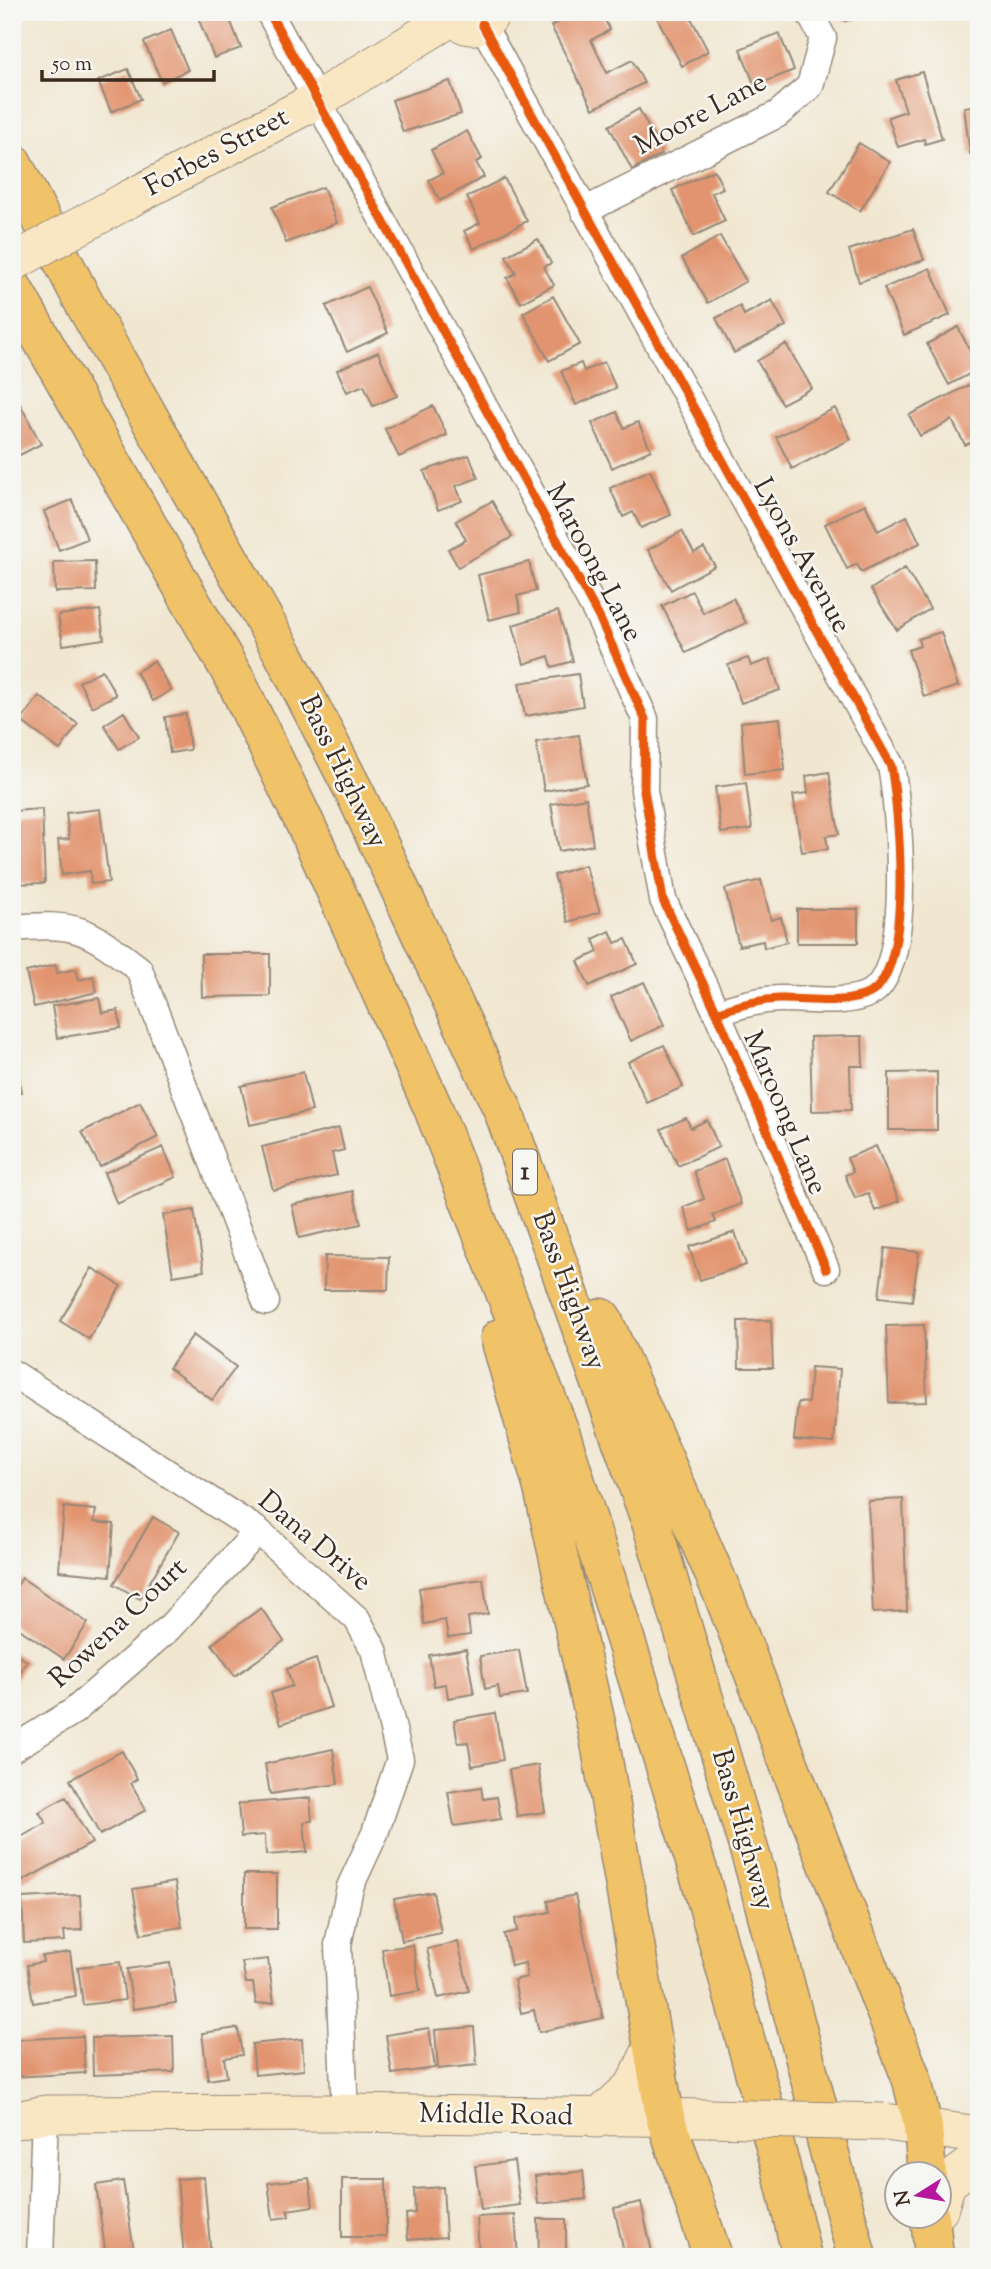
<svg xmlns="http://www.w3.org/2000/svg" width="991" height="2269" font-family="'Sorts Mill Goudy',serif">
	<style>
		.building { fill: #e2946f }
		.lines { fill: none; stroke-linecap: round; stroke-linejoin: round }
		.street-casing { stroke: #968878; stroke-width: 29 }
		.secondary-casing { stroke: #968878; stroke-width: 39 }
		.highway-casing { stroke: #968878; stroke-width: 41 }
		.street { stroke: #fff; stroke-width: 26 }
		.secondary { stroke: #f9e7c3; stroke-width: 37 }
		.highway { stroke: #f1c369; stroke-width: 38 }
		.secondary-bridge-casing { stroke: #968878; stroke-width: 39; stroke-linecap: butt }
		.secondary-bridge { stroke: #f9e7c3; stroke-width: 37 }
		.cycleway-casing { stroke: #f6f6f2; stroke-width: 13 }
		.cycleway { stroke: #e8590c; stroke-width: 9 }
		.labels { text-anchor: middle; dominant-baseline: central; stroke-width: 5; stroke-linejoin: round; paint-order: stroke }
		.shield { fill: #f6f6f2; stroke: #73675e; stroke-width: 2 }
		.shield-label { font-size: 26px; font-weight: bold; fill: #3b2a1e }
		.street-label { font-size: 28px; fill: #3b2a1e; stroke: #f6f6f2 }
	</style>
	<rect width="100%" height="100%" fill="#f6f6f2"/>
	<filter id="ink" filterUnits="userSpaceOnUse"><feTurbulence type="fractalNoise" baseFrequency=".0143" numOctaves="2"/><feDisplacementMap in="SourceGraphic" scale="14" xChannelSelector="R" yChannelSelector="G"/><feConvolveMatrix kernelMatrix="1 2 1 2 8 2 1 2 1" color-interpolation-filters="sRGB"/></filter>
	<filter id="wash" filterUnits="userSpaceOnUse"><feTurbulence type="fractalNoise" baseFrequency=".00686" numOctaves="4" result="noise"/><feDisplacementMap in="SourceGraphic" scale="28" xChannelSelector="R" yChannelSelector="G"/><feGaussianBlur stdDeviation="1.57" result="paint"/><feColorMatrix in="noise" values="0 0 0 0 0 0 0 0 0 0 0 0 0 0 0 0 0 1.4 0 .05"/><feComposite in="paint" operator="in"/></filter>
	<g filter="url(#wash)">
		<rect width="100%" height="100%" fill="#f1e7d1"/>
		<g id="blocks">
			<path class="building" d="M205,12H227L241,48L214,58L197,15Z
				M578,12H601L610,30L591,40L607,73L632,60L644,83L593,109L551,26Z
				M654,12H688L708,51L682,66Z
				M843,12H870L871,15L845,21Z
				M171,30L188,70L162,82L144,42Z
				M779,33L794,70L755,86L740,49Z
				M128,69L141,99L111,112L98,81Z
				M922,72L942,139L925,144L924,139L898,147L888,117L906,111L896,80Z
				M450,81L461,114L403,132L392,100Z
				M979,105V153L970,154L964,107Z
				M639,109L662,154L632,170L609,126Z
				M467,131L482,159L476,162L484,177L440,201L429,180L443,173L431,150Z
				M859,143L890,162L860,211L829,192Z
				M714,170L723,188L712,193L725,221L694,236L672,190Z
				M504,178L527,221L474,249L464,231L480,223L467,197Z
				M323,187L337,223L286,243L272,207Z
				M913,229L924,260L859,282L849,250Z
				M720,236L746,281L708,303L682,258Z
				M538,239L551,263L544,267L554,285L521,303L507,278L516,273L506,256Z
				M930,268L950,315L904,335L884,288Z
				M367,287L388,333L347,352L326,306Z
				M553,296L580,344L549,361L523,313Z
				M772,300L786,326L734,353L716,318L740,306L744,315Z
				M958,327L970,351L979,346V369L949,385L927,344Z
				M786,344L812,388L782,404L757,361Z
				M378,352L397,396L373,406L364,385L347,392L337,370Z
				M604,362L616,388L576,405L561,371L581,363L584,371Z
				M979,380V439L965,445L952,420L920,436L909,415Z
				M20,404L41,444L12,459V408Z
				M433,406L447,435L399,457L385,429Z
				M835,408L851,439L792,469L776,437Z
				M617,412L624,428L638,422L651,450L612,468L592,423Z
				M469,455L478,478L456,486L462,501L438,510L424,471Z
				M650,470L671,515L641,528L633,512L623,517L610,488Z
				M72,500L87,539L59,550L44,511Z
				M492,501L512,537L458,567L448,549L466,540L456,521Z
				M865,504L878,531L907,516L920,543L861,572L857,564L847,569L825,524Z
				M682,531L694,553L704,548L715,566L671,590L648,550Z
				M95,561L96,591L55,592L54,562Z
				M529,562L536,591L517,596L521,612L489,620L478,575Z
				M905,568L930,609L897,630L871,589Z
				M692,591L703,613L733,598L746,623L686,653L662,606Z
				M100,610L104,639L63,645L58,615Z
				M558,611L573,661L552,667L549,656L524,664L513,625Z
				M941,632L958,686L924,697L908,650L920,646L918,639Z
				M748,658L751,666L770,659L780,690L741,703L728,665Z
				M154,661L171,690L153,701L136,672Z
				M102,670L116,695L92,707L79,682Z
				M578,674L583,706L525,716L519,683Z
				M39,696L78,724L60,750L21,721Z
				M124,712L139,737L119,749L104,725Z
				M186,714L190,750L170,753L165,717Z
				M780,718L785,770L745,774L741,722Z
				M579,735L587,784L544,791L536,742Z
				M829,772L839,834L826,836L828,849L802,852L793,795L808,793L806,776Z
				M746,783L752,829L721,833L715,787Z
				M586,798L593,845L559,851L551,804Z
				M42,809L45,883L12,884V811Z
				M100,809L109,882L91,884L90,871L62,875L58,840L69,839L66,813Z
				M585,865L600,912L568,922L554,875Z
				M761,880L771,920L781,917L787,942L764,948L763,941L739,946L725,889Z
				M797,909H858V943H797Z
				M610,931L615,943L626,939L637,964L589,986L578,961L598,952L593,939Z
				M201,954H270V996L202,997Z
				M56,965L57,973L76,969L79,980L93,976L97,992L34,1007L26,972Z
				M644,982L664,1025L631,1041L611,997Z
				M99,998L102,1013L118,1010L121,1028L57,1038L52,1006Z
				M862,1036L863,1066H850L851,1110L812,1111L810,1037Z
				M664,1045L683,1087L647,1103L628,1062Z
				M17,1053L21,1092L12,1093V1054Z
				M303,1072L312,1111L250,1125L241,1086Z
				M937,1072V1130H889V1073Z
				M140,1102L158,1137L100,1167L82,1132Z
				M686,1118L691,1128L707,1120L719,1147L678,1166L661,1129Z
				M339,1128L344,1150L332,1153L337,1175L273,1190L262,1147Z
				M876,1146L899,1201L875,1211L868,1193L855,1198L845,1175L853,1172L847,1158Z
				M163,1147L176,1177L117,1204L104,1173Z
				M725,1159L741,1204L713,1215L716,1222L692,1231L683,1207L704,1199L694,1171Z
				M353,1191L361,1224L299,1238L292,1205Z
				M194,1210L204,1271L173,1276L163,1215Z
				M735,1232L746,1265L700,1280L689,1247Z
				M885,1248L919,1252L912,1301L879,1297Z
				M325,1256L389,1257L388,1290H324Z
				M92,1268L121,1286L89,1339L60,1321Z
				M771,1320L773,1368H739L738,1321Z
				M924,1325L927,1402L889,1403L886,1326Z
				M193,1335L236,1367L212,1400L169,1368Z
				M811,1367L840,1369L834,1443L794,1440L798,1402L808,1403Z
				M903,1499L907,1611L873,1613L868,1501Z
				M64,1507L96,1510L94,1522L114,1524L110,1576L59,1571Z
				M153,1517L179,1532L140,1599L114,1584Z
				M22,1578L88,1623L64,1659L12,1624V1593Z
				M483,1579L488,1614L468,1617L470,1635L448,1638L445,1620L424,1624L419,1588Z
				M261,1608L284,1641L235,1676L212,1644Z
				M466,1649L474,1694L448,1698L446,1684L434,1686L429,1655Z
				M519,1650L527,1694L500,1698L498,1686L485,1689L480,1656Z
				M12,1652L27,1661L12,1685Z
				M316,1659L331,1707L281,1724L271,1693L292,1686L287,1669Z
				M495,1713L503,1760L472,1766L468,1742L458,1743L454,1720Z
				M333,1749L338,1784L270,1794L265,1764Z
				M122,1751L137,1779L131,1783L146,1810L100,1835L70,1780Z
				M538,1765L545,1812L517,1816L509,1770Z
				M481,1787L483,1799L497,1797L501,1819L454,1826L448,1792Z
				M66,1797L92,1843L23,1881L12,1863V1842L46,1823L39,1812Z
				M310,1798L312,1821L304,1822L307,1852L266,1855L265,1835L241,1837L238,1804Z
				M244,1874H277V1929H244Z
				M175,1882L182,1927L141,1934L133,1889Z
				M433,1892L441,1933L402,1941L394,1899Z
				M80,1895L82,1930L64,1931L65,1941L24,1943L22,1898Z
				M575,1895L603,2018L539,2032L534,2010L521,2013L514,1980L527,1977L525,1963L511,1966L504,1934L517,1931L515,1919L550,1912L548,1901Z
				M458,1942L469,1991L438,1998L427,1949Z
				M413,1945L420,1991L389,1996L382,1949Z
				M70,1952L76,1996L33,2003L27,1965L43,1962L42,1956Z
				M268,1959L274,2002L256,2004L253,1983H246L242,1962Z
				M120,1962L125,2000L83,2005L78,1967Z
				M170,1963L176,2003L133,2009L127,1969Z
				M474,2027L477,2065L438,2069L435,2030Z
				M238,2028L242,2055L224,2058L227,2077L208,2080L202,2033Z
				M429,2028L435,2068L392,2074L386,2035Z
				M83,2036L85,2073L12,2077V2040Z
				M173,2036L174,2072L93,2075L92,2038Z
				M302,2039L304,2070L255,2075L252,2044Z
				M514,2161L520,2205L481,2210L475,2166Z
				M583,2171L586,2199L538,2204L535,2176Z
				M204,2177L211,2257H184L177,2179Z
				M309,2178L313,2206L288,2210L289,2217L273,2219L268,2183Z
				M342,2179H386V2237H342Z
				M123,2181L135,2257H106L96,2185Z
				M443,2187L446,2237L408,2240L406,2214L415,2213L414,2189Z
				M641,2202L653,2257H625L614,2208Z
				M515,2215L518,2257H479L477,2217Z
				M538,2219H566V2257H539Z"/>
		</g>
	</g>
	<g filter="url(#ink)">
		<use href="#blocks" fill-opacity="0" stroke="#968878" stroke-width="2"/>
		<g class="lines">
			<defs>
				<path id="street" d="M269,12L600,619L645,719L644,790L663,900L717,1013L826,1269
					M482,24L891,766C899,809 914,970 870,993C844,1006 806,998 779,999C756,1000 738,1005 717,1013
					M584,211L778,114L810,86L823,38L809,12
					M12,928C79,922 88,930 139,969L266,1302
					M12,1373L258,1531L357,1619L374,1650L400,1759L375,1833L350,1887L338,1945L345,2113
					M12,1749L74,1711L169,1628L258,1531
					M40,2257L45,2114"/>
				<path id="secondary" d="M452,12C462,31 483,31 492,12
					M129,199L317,100L454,16
					M597,2119L634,2085L654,2044
					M12,2121L45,2114L345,2113L709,2118
					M892,2123L979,2135
					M939,2210L947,2183L979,2159"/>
				<path id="highway" d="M12,162L83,301L284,655L356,795L503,1110L652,1525L756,1873L857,2257
					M12,287L236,681L312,838L433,1108L561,1435L700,1877L780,2164L802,2257
					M602,1318L723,1594L912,2080L923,2127L927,2174
					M500,1338L543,1488L599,1737L665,2117L713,2257
					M930,2216L934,2257"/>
			</defs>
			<use href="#street" class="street-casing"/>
			<use href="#secondary" class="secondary-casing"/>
			<use href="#highway" class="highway-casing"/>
			<use href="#street" class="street"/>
			<use href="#secondary" class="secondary"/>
			<use href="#highway" class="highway"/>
			<defs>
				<path id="secondary-bridge" d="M12,263L129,199
					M709,2118L884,2122"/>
			</defs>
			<use href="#secondary-bridge" class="secondary-bridge-casing"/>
			<use href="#secondary-bridge" class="secondary-bridge"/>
			<defs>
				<path id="cycleway" d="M269,12L600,619L645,719L644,790L663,900L717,1013L826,1269
					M482,24L891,766C899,809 914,970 870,993C844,1006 806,998 779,999C756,1000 738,1005 717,1013"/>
			</defs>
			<use href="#cycleway" class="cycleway-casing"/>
			<use href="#cycleway" class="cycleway"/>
		</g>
	</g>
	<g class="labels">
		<rect class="shield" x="513" y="1149.5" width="24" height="45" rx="5"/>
		<g class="shield-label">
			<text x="525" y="1172">1</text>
		</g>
		<g class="street-label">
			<text transform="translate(701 115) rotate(-28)">Moore Lane</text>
			<text transform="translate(217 153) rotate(-28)">Forbes Street</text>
			<text transform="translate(801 556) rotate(61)">Lyons Avenue</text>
			<text transform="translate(593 563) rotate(62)">Maroong Lane</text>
			<text transform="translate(342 772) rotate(64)">Bass Highway</text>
			<text transform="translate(784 1113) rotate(67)">Maroong Lane</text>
			<text transform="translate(568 1291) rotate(70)">Bass Highway</text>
			<text transform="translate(314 1542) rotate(40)">Dana Drive</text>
			<text transform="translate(119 1624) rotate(-43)">Rowena Court</text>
			<text transform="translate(742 1830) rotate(74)">Bass Highway</text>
			<text transform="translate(496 2116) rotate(1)">Middle Road</text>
		</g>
	</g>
	<rect width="991" height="2269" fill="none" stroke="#f6f6f2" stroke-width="42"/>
	<g transform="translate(918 2195) rotate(259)"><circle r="33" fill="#f6f6f2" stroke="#aba49d" stroke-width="2"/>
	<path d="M0-5L12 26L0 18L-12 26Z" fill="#b5179e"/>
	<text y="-10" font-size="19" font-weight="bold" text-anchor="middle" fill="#3b2a1e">N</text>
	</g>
	<path d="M42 70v10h172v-10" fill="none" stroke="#3b2a1e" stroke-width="3.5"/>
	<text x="52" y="70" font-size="21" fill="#3b2a1e" stroke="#f6f6f2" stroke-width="5" paint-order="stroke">50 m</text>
</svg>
